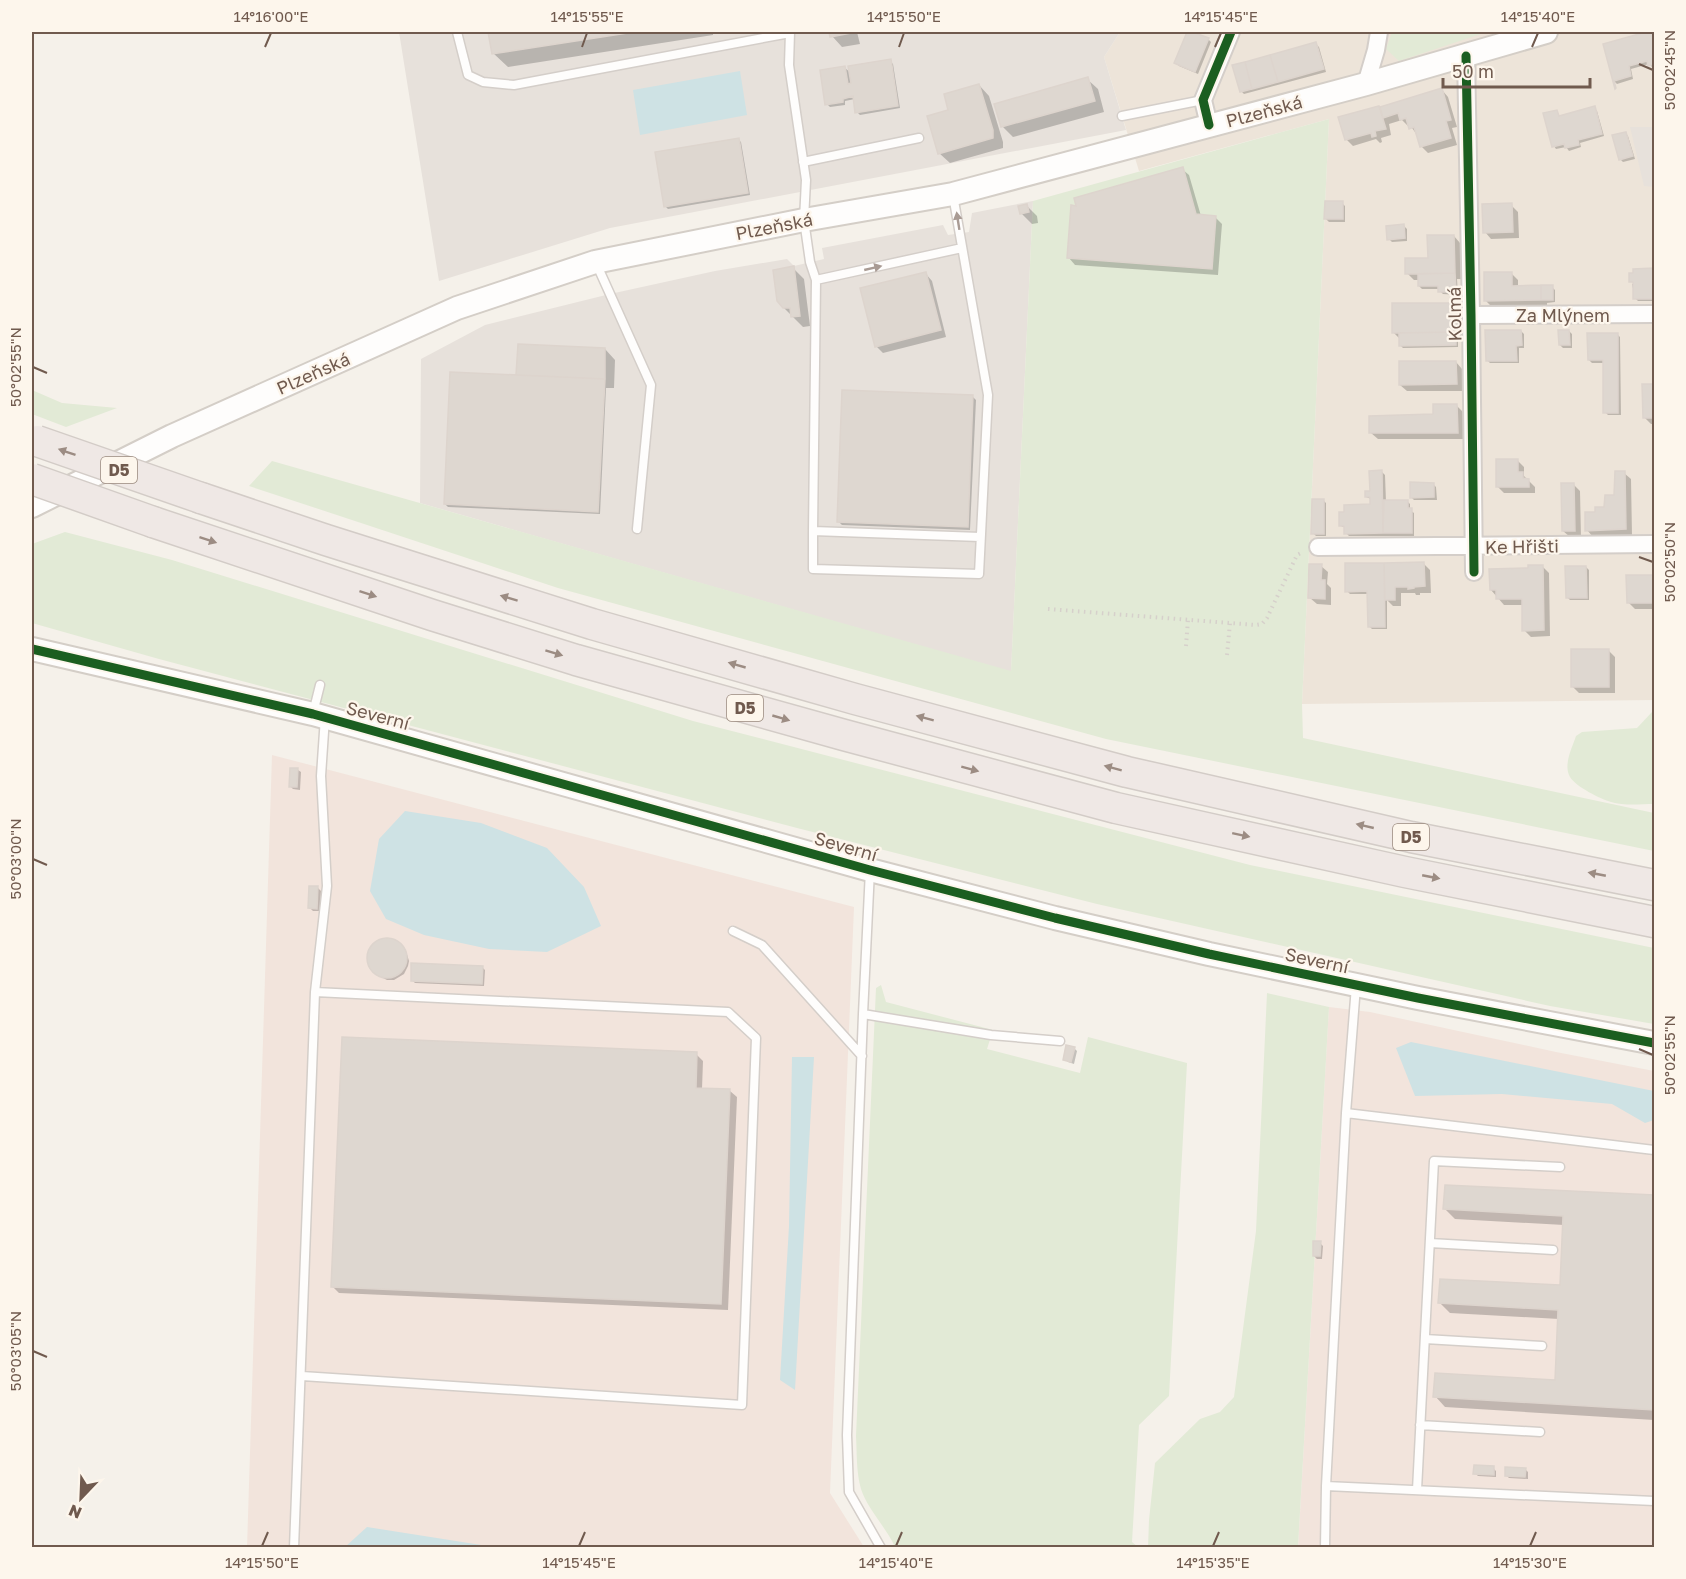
<svg xmlns="http://www.w3.org/2000/svg" width="1686" height="1579" font-family="'Golos Text',sans-serif">
	<style>
		.residential { fill: #ede4d9 }
		.commercial { fill: #f2e4dc }
		.industrial { fill: #e7e1db }
		.green { fill: #e2ead6 }
		.water { fill: #cee2e4 }
		.shadow { fill: #0003 }
		.building { fill: #ded7d0; stroke: #ddd4cd; stroke-width: 1.5 }
		.lines { fill: none; stroke-linecap: round; stroke-linejoin: round }
		.lane-casing { stroke: #d4cec9; stroke-width: 11 }
		.street-casing { stroke: #d4cec9; stroke-width: 20 }
		.secondary-casing { stroke: #d4cec7; stroke-width: 26 }
		.highway-casing { stroke: #d3ccc7; stroke-width: 33 }
		.path { stroke: #d6d0cb; stroke-width: 4; stroke-dasharray: 1.5 4.5; stroke-linecap: butt }
		.lane { stroke: #fefdfc; stroke-width: 8 }
		.street { stroke: #fefdfc; stroke-width: 16 }
		.secondary { stroke: #fefdfc; stroke-width: 22 }
		.highway { stroke: #efe8e5; stroke-width: 30 }
		.highway-bridge-casing { stroke: #d3ccc7; stroke-width: 33; stroke-linecap: butt }
		.highway-bridge { stroke: #efe8e5; stroke-width: 30 }
		.cycleway-casing { stroke: #fdf6ec; stroke-width: 13 }
		.cycleway { stroke: #1b5e20; stroke-width: 9 }
		.oneway { fill: #a99b94 }
		.oneway2 { fill: #9c8c83 }
		.ticks { fill: none; stroke: #705a4e; stroke-width: 2 }
		.labels { text-anchor: middle; dominant-baseline: central; stroke-width: 4.5; stroke-linejoin: round; paint-order: stroke }
		.shield { fill: #fdf6ec; stroke: #9a897d; stroke-width: 1.5 }
		.shield-label { font-size: 16px; font-weight: bold; fill: #705a4e }
		.street-label { font-size: 18px; fill: #705a4e; stroke: #fdf6ec }
		.neatline { fill: none; stroke: #705a4e; stroke-width: 2 }
		.ticks-label { font-size: 15px; text-anchor: middle; fill: #705a4e }
	</style>
	<rect width="100%" height="100%" fill="#f5f1ea"/>
	<path class="residential" d="M1120,32H1654V700L1302,704L1329,119L1139,171L1104,57Z"/>
	<path class="commercial" d="M272,755L854,907L830,1493L864,1547L247,1548Z
		M1329,1007L1370,1012L1556,1052L1654,1071V1547L1298,1548Z"/>
	<path class="industrial" d="M399,32H1120L1104,57L1126,130L610,228L439,281Z
		M1630,127H1654V187L1644,186Z
		M1033,201L1011,672L420,503L421,359L485,325L610,294L715,271L787,259L794,266L824,259L822,248L943,225L948,235L969,232L972,213Z"/>
	<path class="green" d="M1392,32H1487L1399,61L1386,49Z
		M1329,119L1302,704L1303,738L1654,813V851L1106,739L558,588L249,486L272,461L1011,671L1033,201Z
		M32,390L62,403L117,408L66,427L32,414Z
		M65,532L172,560L693,721L1250,865L1654,948V1024L1550,1006L1097,904L797,828L159,659L32,623V544Z
		M1654,711V804C1641,804 1624,806 1611,802C1601,799 1576,787 1570,777C1563,765 1572,748 1576,736L1582,732L1637,728L1652,712Z
		M881,985L886,1002L993,1030L987,1049L1080,1073L1088,1037L1187,1063L1169,1396L1139,1425L1132,1542L1138,1547H895C886,1527 868,1510 861,1489C856,1472 857,1453 856,1436L876,988Z
		M1267,993L1329,1007L1298,1547L1148,1548L1149,1520L1155,1463L1200,1419L1220,1412L1234,1397L1256,1231Z"/>
	<path class="water" d="M740,71L747,115L640,135L633,90Z
		M405,811L481,823L547,848L584,887L601,926L547,952L489,949L424,935L386,919L370,891L379,839Z
		M1411,1042L1654,1091V1120L1645,1123L1612,1104L1502,1094L1415,1096L1396,1048Z
		M792,1057H814L795,1390L780,1380L789,1226Z
		M367,1527L494,1547H345Z"/>
	<path class="shadow" d="M490,32H713V35L508,67L493,53Z
		M831,32H857L860,44L842,47L832,36Z
		M1189,32L1208,39L1211,42L1198,74L1179,66L1176,63Z
		M1651,32H1654V68H1653L1649,64L1631,69L1633,79L1617,84L1614,81L1605,45Z
		M1316,44L1319,47L1326,72L1244,94L1241,91Z
		M890,61L893,64L900,108L860,115L857,112L855,99L845,101V105L830,107L827,104L845,68L851,73Z
		M1087,79L1098,89L1104,112L1013,137L1003,127Z
		M979,85L989,96L1003,142V148L950,163L939,153Z
		M1442,90L1448,97L1457,127L1452,128L1457,145L1428,153L1421,146L1417,135L1410,125L1408,126L1402,120L1389,124L1391,135L1381,138L1382,142L1380,143L1376,139L1353,146L1346,139L1340,118Z
		M1594,108L1597,111L1604,136L1580,143L1581,147L1569,151L1566,147L1556,149L1554,146L1556,111L1560,117Z
		M1625,133L1628,136L1635,159L1623,162L1620,159Z
		M738,139L741,142L750,195L668,209L665,206Z
		M1182,169L1189,175L1201,216L1215,217L1222,224L1218,275L1075,265L1069,258L1078,208Z
		M1342,203L1345,206V222H1329L1326,219Z
		M1026,205L1037,216L1038,223L1032,224L1021,213Z
		M1511,205L1518,212L1519,238L1491,239L1485,232Z
		M1404,226L1407,229V241L1392,242L1389,239Z
		M1454,236L1460,243L1461,279H1457L1458,295L1443,294L1440,291V289H1422L1419,286V280H1414L1407,273L1429,260Z
		M793,268L804,279L810,326L803,327L781,305Z
		M1634,270H1654V301H1638L1635,298L1632,284H1640L1630,281Z
		M1511,273L1518,280V287H1552L1555,290V302L1547,303V306L1492,307L1486,301Z
		M926,274L932,281L946,337L883,353L876,346Z
		M1455,305L1462,311V338H1458V347L1403,348L1400,345V339L1393,332Z
		M1521,331L1524,334V348H1519V363H1490L1487,360Z
		M1569,331L1572,334V348H1563L1560,345Z
		M1617,334L1620,337L1621,415H1608L1605,412L1604,363H1592L1589,360Z
		M605,349L615,360L614,388H606L600,514L448,507L445,504L520,377Z
		M1456,362L1462,369L1463,391H1407L1400,385Z
		M1654,385V424H1651L1644,417V386Z
		M973,397L976,400L970,530L842,525L839,522Z
		M1456,405L1463,412L1464,439H1378L1371,433L1434,416Z
		M1517,460L1524,467V476L1535,487V493H1504L1498,487Z
		M1382,472L1385,475L1386,502L1407,501L1410,504V510L1414,513V536H1349L1346,533V528L1341,526L1371,506V499L1366,497L1371,492Z
		M1624,473L1631,479L1632,535L1593,537L1587,530L1596,514L1606,508L1616,497Z
		M1433,484L1436,487L1437,500H1414L1411,497Z
		M1573,484L1580,491L1581,537H1570L1563,531Z
		M1323,500L1326,503V536H1316L1313,533Z
		M1346,564H1424L1430,570L1431,593H1420V595H1416L1415,593H1401V606H1393L1387,600V629H1372L1369,626V594H1350L1347,591Z
		M1321,566L1328,572L1327,584L1331,588V605L1317,604L1310,598Z
		M1542,566L1549,573L1550,636L1531,637L1524,630L1523,605H1504L1491,590L1530,570Z
		M1586,567L1589,570V600H1570L1567,597Z
		M1628,577H1654V609H1635L1628,602Z
		M1608,650L1615,657V693H1579L1572,686Z
		M298,770L301,772L300,790L293,789L290,786Z
		M318,888L321,891L320,911H313L310,908Z
		M385,940H391L398,943L406,951L409,961L408,966L404,974L394,980H387L379,976L372,968L369,961V955L371,948L376,943Z
		M482,967L485,970L484,986L415,983L412,980Z
		M1074,1048L1077,1051L1074,1064L1068,1062L1065,1059Z
		M696,1054L703,1061L702,1089L730,1091L737,1097L728,1310L339,1293L332,1286Z
		M1446,1187L1654,1197V1420L1445,1407L1435,1396L1556,1381L1559,1319L1450,1313L1440,1303L1561,1287L1564,1225L1455,1219L1445,1209Z
		M1320,1243L1323,1246L1322,1259H1317L1314,1256Z
		M1493,1468L1496,1471V1477L1478,1476L1475,1473Z
		M1525,1469L1528,1472V1479L1509,1478L1506,1475Z"/>
	<path class="building" d="M488,32H634L492,54Z
		M829,32H850L851,33L830,37Z
		M1187,32H1192L1209,38L1195,72L1174,63Z
		M1646,32H1654V64L1648,66L1647,61L1629,66L1631,76L1614,81L1616,88L1615,89L1603,44Z
		M1316,42L1324,69L1278,82L1270,55Z
		M1270,55L1278,82L1252,89L1245,62Z
		M891,59L898,106L855,113L853,96L843,99V102L825,105L820,70L845,66L848,84L851,83L848,66Z
		M1245,62L1252,89L1240,92L1232,65Z
		M1088,77L1095,101L1001,127L994,104Z
		M979,84L993,130V138L938,154L927,116L948,110L944,94Z
		M1442,88L1451,120L1446,121L1451,138L1420,147L1414,127L1409,129L1406,118L1400,120L1398,113L1383,118L1380,107Z
		M1379,106L1386,129L1375,131L1376,136L1372,137L1371,133L1345,140L1338,117Z
		M1595,106L1602,134L1578,140L1579,145L1565,148L1564,144L1552,147L1543,113L1557,110L1559,116Z
		M1626,132L1633,156L1619,160L1612,135Z
		M739,138L748,193L664,207L655,152Z
		M1183,167L1196,214L1216,216L1212,269L1067,258L1071,205L1076,206L1074,198Z
		M1325,201H1343V219H1324Z
		M1512,203L1513,232L1483,233L1482,204Z
		M1027,204L1029,212L1020,214L1018,206Z
		M1404,224L1405,238L1387,240L1386,226Z
		M1427,235H1454L1455,273L1405,274V258H1428Z
		M794,266L800,316L791,317L790,308H783L777,301L773,270Z
		M1654,268V299H1633V282H1629V273H1633V269Z
		M926,272L941,330L875,347L860,288Z
		M1484,272H1512V286L1541,285V300L1484,301Z
		M1455,273L1456,292H1438V286H1418V274Z
		M1541,285H1553V300H1541Z
		M1392,303H1456V332L1392,333Z
		M1485,330H1521L1522,345L1516,346L1517,361H1486Z
		M1558,330H1569L1570,345H1559Z
		M1456,332V345L1399,346V333Z
		M1587,333H1618V413H1603V360H1588Z
		M518,344L605,348V379L516,375Z
		M1399,361H1456L1457,384L1399,385Z
		M450,372L605,379L598,512L444,504Z
		M1642,384H1654V418H1643Z
		M842,390L973,395L968,527L837,522Z
		M1433,404H1457L1458,433H1369V416L1433,414Z
		M1496,459H1518V472H1523V478L1529,479V487H1496Z
		M1382,470L1383,533L1344,534V526H1339V512H1344V505L1370,504V497H1365V491H1370L1369,471Z
		M1615,471H1625L1626,529L1585,531V512H1595V507H1604L1605,495H1614Z
		M1410,482L1434,483V497L1410,498Z
		M1561,483H1574L1575,531H1562Z
		M1312,499H1324V534H1311Z
		M1384,500H1408V508H1412V533H1383Z
		M1424,562L1425,586L1414,587V588L1408,589V587H1395V600H1385L1384,563Z
		M1345,563H1384L1385,627H1368L1367,591L1345,592Z
		M1309,564H1322L1321,580H1325V599L1308,598Z
		M1528,565H1543L1544,630L1522,631V599H1496V590H1490L1489,569L1528,568Z
		M1565,566H1586L1587,598H1566Z
		M1626,575H1654V603H1627Z
		M1571,649H1609V687H1571Z
		M290,768H298L297,787H289Z
		M309,886H318L317,909L308,908Z
		M367 958a20 20 0 1 1 40 0a20 20 0 1 1-40 0Z
		M411,963L483,966L482,984L411,981Z
		M342,1037L697,1052L696,1088L730,1089L721,1304L331,1287Z
		M1066,1045L1075,1047L1071,1062L1063,1060Z
		M1445,1185L1654,1195V1410L1433,1397L1435,1373L1555,1380L1558,1310L1438,1303L1440,1279L1560,1285L1563,1216L1443,1209Z
		M1313,1241H1321L1320,1256H1313Z
		M1474,1465L1494,1466V1475L1473,1474Z
		M1505,1467L1526,1468L1525,1477L1505,1476Z"/>
	<g class="lines">
		<defs>
			<path id="lane" d="M457,32L468,75L483,82L514,85L790,33
				M790,32L789,65L806,180L804,220L810,262L816,280L813,531L980,537
				M1122,116L1203,100
				M803,162L919,138
				M596,263L651,385L637,529
				M816,280L962,248
				M813,531V569L979,574L988,395L953,195
				M313,713L320,685
				M870,870L863,1014L847,1435L849,1492L881,1548
				M733,931L762,945L862,1056
				M1356,986L1346,1113L1326,1486L1654,1501
				M863,1014L991,1035L1060,1041
				M1346,1113L1654,1150
				M1430,1243L1553,1250
				M1425,1339L1542,1346
				M302,1376L742,1405L756,1038L728,1012L315,992
				M1420,1425L1540,1432
				M1417,1490L1434,1161L1560,1167
				M294,1548L315,992L327,886L321,776L325,717
				M1325,1548L1326,1486"/>
			<path id="street" d="M1466,56L1471,315L1474,572
				M1366,84L1376,50L1379,32
				M1209,125L1203,100L1231,32
				M1471,315L1654,314
				M1318,547L1654,544"/>
			<path id="secondary" d="M32,506L172,436L457,308L595,262L804,220L953,194L1366,84L1546,32
				M32,649L313,714L870,870L1055,918L1209,954L1418,998L1654,1043"/>
			<path id="highway" d="M201,498L326,540L592,624L855,699L1127,772L1411,837L1654,885
				M153,522L432,615L576,660L844,735L1116,808L1405,872L1654,922"/>
		</defs>
		<use href="#lane" class="lane-casing"/>
		<use href="#street" class="street-casing"/>
		<use href="#secondary" class="secondary-casing"/>
		<use href="#highway" class="highway-casing"/>
		<path class="path" d="M1048,609L1256,625L1262,624L1267,618L1297,555L1303,552
			M1186,646L1188,620
			M1227,655L1230,623"/>
		<use href="#lane" class="lane"/>
		<use href="#street" class="street"/>
		<use href="#secondary" class="secondary"/>
		<use href="#highway" class="highway"/>
		<defs>
			<path id="highway-bridge" d="M37,441L201,498
				M32,479L153,522"/>
		</defs>
		<use href="#highway-bridge" class="highway-bridge-casing"/>
		<use href="#highway-bridge" class="highway-bridge"/>
		<defs>
			<path id="cycleway" d="M1466,56L1471,315L1474,572
				M1209,125L1203,100L1231,32
				M32,649L313,714L870,870L1055,918L1209,954L1418,998L1654,1043"/>
		</defs>
		<use href="#cycleway" class="cycleway-casing"/>
		<use href="#cycleway" class="cycleway"/>
	</g>
	<defs><path id="oneway-solid" d="M-6-.8H1V-3.2L6.5 0L1 3.2V.8H-6Z" transform="scale(1.5)"/></defs>
	<g class="oneway">
		<use href="#oneway-solid" transform="translate(958 221) rotate(-99)"/>
		<use href="#oneway-solid" transform="translate(873 268) rotate(-13)"/>
	</g>
	<g class="oneway2">
		<use href="#oneway-solid" transform="translate(67 452) rotate(-161)"/>
		<use href="#oneway-solid" transform="translate(208 540) rotate(18)"/>
		<use href="#oneway-solid" transform="translate(368 594) rotate(18)"/>
		<use href="#oneway-solid" transform="translate(509 598) rotate(-163)"/>
		<use href="#oneway-solid" transform="translate(554 653) rotate(17)"/>
		<use href="#oneway-solid" transform="translate(737 665) rotate(-164)"/>
		<use href="#oneway-solid" transform="translate(781 718) rotate(16)"/>
		<use href="#oneway-solid" transform="translate(925 718) rotate(-165)"/>
		<use href="#oneway-solid" transform="translate(1113 768) rotate(-165)"/>
		<use href="#oneway-solid" transform="translate(970 769) rotate(15)"/>
		<use href="#oneway-solid" transform="translate(1365 826) rotate(-167)"/>
		<use href="#oneway-solid" transform="translate(1241 835) rotate(12)"/>
		<use href="#oneway-solid" transform="translate(1597 874) rotate(-169)"/>
		<use href="#oneway-solid" transform="translate(1431 877) rotate(11)"/>
	</g>
	<path class="ticks" d="M265,47L271,33M582,47L587,33M899,47L904,33M1215,47L1221,33M1532,47L1538,33M1639,64L1653,70M33,367L47,373M1639,557L1653,562M33,859L47,865M1639,1049L1653,1055M33,1351L47,1357M262,1546L268,1532M579,1546L585,1532M896,1546L902,1532M1213,1546L1219,1532M1530,1546L1536,1532"/>
	<g class="labels">
		<g class="shield">
			<rect x="101" y="457" width="36" height="26" rx="4.5"/>
			<rect x="727" y="695" width="36" height="26" rx="4.5"/>
			<rect x="1393" y="824" width="36" height="26" rx="4.5"/>
		</g>
		<g class="shield-label">
			<text x="119" y="470">D5</text>
			<text x="745" y="708">D5</text>
			<text x="1411" y="837">D5</text>
		</g>
		<g class="street-label">
			<text transform="translate(1264 111) rotate(-15)">Plzeňská</text>
			<text transform="translate(774 226) rotate(-11)">Plzeňská</text>
			<text transform="translate(1454 314) rotate(-91)">Kolmá</text>
			<text x="1563" y="315">Za Mlýnem</text>
			<text transform="translate(313 373) rotate(-24)">Plzeňská</text>
			<text transform="translate(1522 546) rotate(-1)">Ke Hřišti</text>
			<text transform="translate(378 715) rotate(15)">Severní</text>
			<text transform="translate(846 846) rotate(16)">Severní</text>
			<text transform="translate(1317 960) rotate(12)">Severní</text>
		</g>
	</g>
	<rect width="1686" height="1579" fill="none" stroke="#fdf6ec" stroke-width="66"/>
	<g transform="translate(81 1498) rotate(203)" stroke="#fdf6ec" stroke-width="4.5" paint-order="stroke">
	<path d="M0-4.5L10 22L0 15L-10 22Z" fill="#705a4e"/>
	<text y="-9" font-size="16" font-weight="bold" text-anchor="middle" fill="#705a4e">N</text>
	</g>
	<path d="M1443 78v9h147v-9" fill="none" stroke="#705a4e" stroke-width="3"/>
	<text x="1452" y="78" font-size="18" fill="#705a4e" stroke="#fdf6ec" stroke-width="4.5" paint-order="stroke">50 m</text>
	<rect x="33" y="33" width="1620" height="1513" class="neatline"/>
	<g class="ticks-label">
		<text x="271" y="22">14°16'00"E</text>
		<text x="587" y="22">14°15'55"E</text>
		<text x="904" y="22">14°15'50"E</text>
		<text x="1221" y="22">14°15'45"E</text>
		<text x="1538" y="22">14°15'40"E</text>
		<text transform="translate(1670 70) rotate(-90)" y="5">50°02'45"N</text>
		<text transform="translate(16 367) rotate(-90)" y="5">50°02'55"N</text>
		<text transform="translate(1670 562) rotate(-90)" y="5">50°02'50"N</text>
		<text transform="translate(16 859) rotate(-90)" y="5">50°03'00"N</text>
		<text transform="translate(1670 1055) rotate(-90)" y="5">50°02'55"N</text>
		<text transform="translate(16 1351) rotate(-90)" y="5">50°03'05"N</text>
		<text x="262" y="1568">14°15'50"E</text>
		<text x="579" y="1568">14°15'45"E</text>
		<text x="896" y="1568">14°15'40"E</text>
		<text x="1213" y="1568">14°15'35"E</text>
		<text x="1530" y="1568">14°15'30"E</text>
	</g>
</svg>
